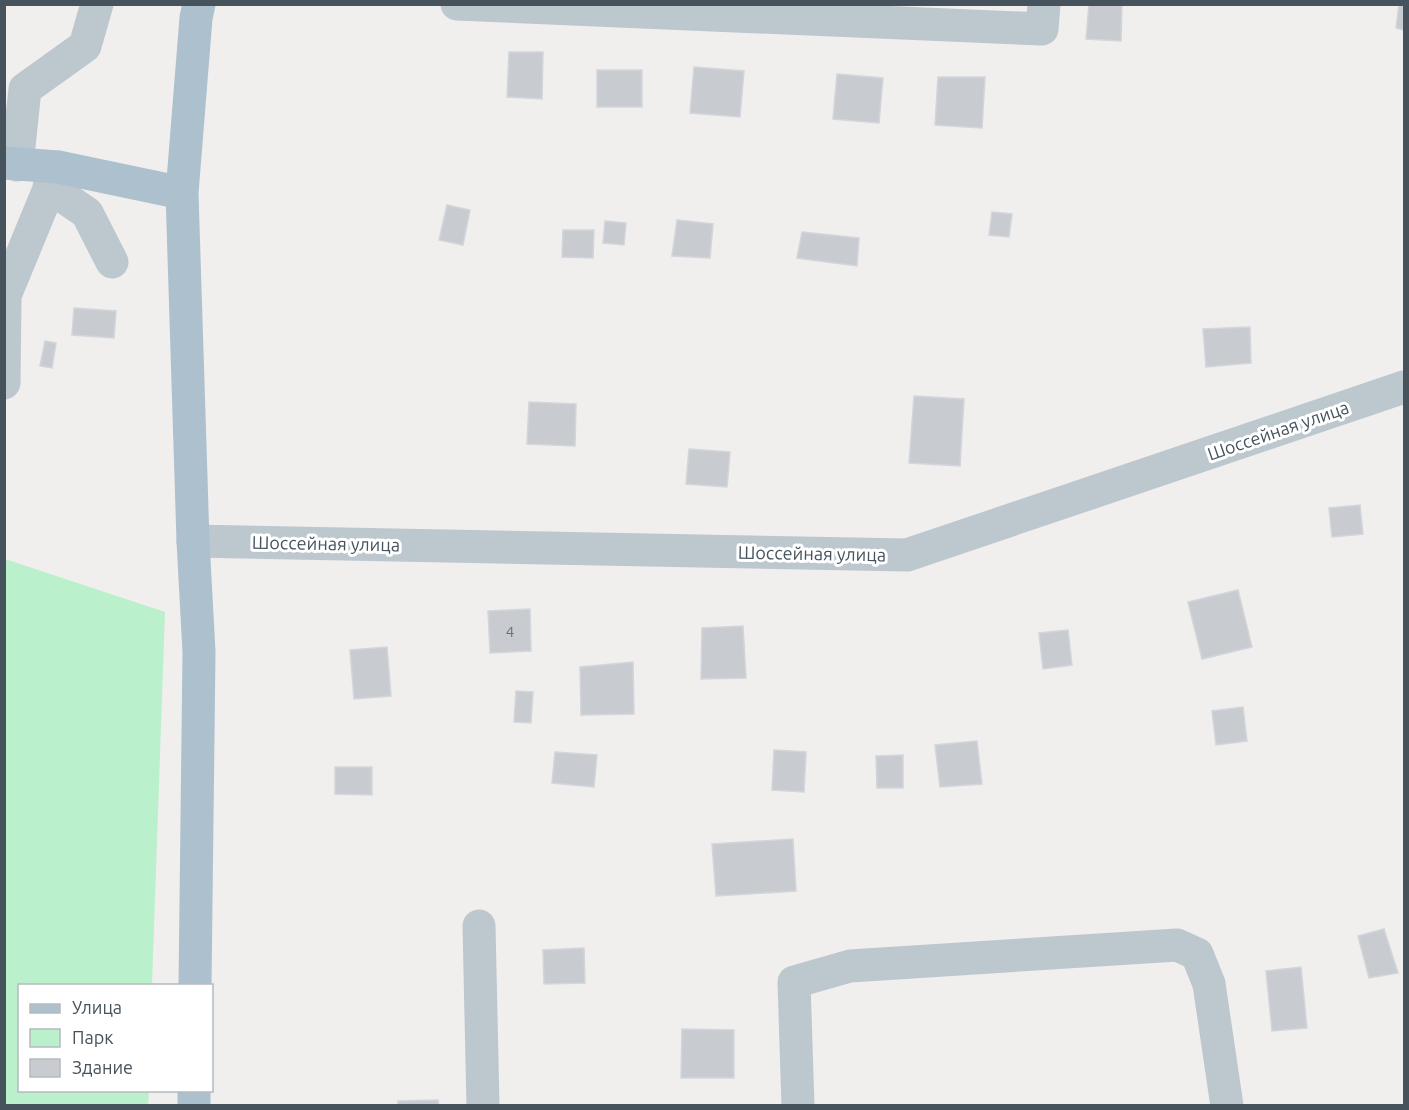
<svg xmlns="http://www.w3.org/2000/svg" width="1409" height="1110" font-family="Ubuntu,sans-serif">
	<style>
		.green { fill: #bbf0cc }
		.building { fill: #c8ccd1; stroke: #d2d5da; stroke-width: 1.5 }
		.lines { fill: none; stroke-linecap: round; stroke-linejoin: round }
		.minor { stroke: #bcc7ce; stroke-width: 33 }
		.major { stroke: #adc0ce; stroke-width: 33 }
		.labels { text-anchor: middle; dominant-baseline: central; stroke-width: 6; stroke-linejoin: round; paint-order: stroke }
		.number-label { font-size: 15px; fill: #667179 }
		.street-label { font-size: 18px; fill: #46535c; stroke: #fff }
	</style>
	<rect width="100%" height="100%" fill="#f1eeee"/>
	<path class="green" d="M5,559L165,612L152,985L20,986V1090L149,1091L148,1105H5Z"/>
	<path class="building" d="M1089,4H1122L1121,41L1086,39Z
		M1399,4H1404V30L1396,28Z
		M509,52H543L542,99L507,97Z
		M694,67L744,71L740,117L690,113Z
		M597,70H642V107H597Z
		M837,74L883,78L879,123L833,119Z
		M938,77H985L982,128L935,125Z
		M447,205L470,210L463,245L439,240Z
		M992,212L1012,214L1009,237L989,235Z
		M677,220L713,224L710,258L672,256Z
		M605,221L626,223L624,245L603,243Z
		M563,230H594L593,258L562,257Z
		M802,232L859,238L857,266L797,258Z
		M74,308L116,311L114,338L72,335Z
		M1250,327L1251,363L1206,367L1203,329Z
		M45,341L56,343L52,368L40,366Z
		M914,396L964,399L960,466L909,463Z
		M529,402L576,404L575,446L527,444Z
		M689,449L730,452L727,487L686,484Z
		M1360,505L1363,534L1332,537L1329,508Z
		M1238,590L1252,647L1202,659L1188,602Z
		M530,609L531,651L490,653L488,611Z
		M743,626L746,678L701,679L702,628Z
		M1068,630L1072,665L1043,669L1039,633Z
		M387,647L391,696L354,699L350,650Z
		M633,662L634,714L581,715L580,667Z
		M516,691L533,692L531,723L514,722Z
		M1243,707L1247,741L1216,745L1212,711Z
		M977,741L982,784L940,787L935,745Z
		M774,750L806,752L804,792L772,790Z
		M555,752L597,755L594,787L552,783Z
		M903,755V788H877L876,756Z
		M335,767H372V795L335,794Z
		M793,839L796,891L716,896L712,844Z
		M1384,929L1398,973L1369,978L1358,936Z
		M584,948L585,983L544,984L543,950Z
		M1301,967L1307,1028L1272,1031L1266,971Z
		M682,1029L734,1030V1078H681Z
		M438,1100L439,1106H398V1101Z"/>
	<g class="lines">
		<path class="minor" d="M457,4L1042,29L1044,4
			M17,165L25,89L85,46L97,4
			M49,187L87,213L112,262
			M4,298L58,167
			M4,383L5,298
			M193,541L907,555L1404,387
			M479,926L483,1106
			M798,1106L794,982L850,966L1177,945L1197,954L1209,984L1227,1106"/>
		<path class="major" d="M4,163L58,167L182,193
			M195,986L199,652L193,541L182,193L196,18L199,4
			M194,1106V1090"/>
	</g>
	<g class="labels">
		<g class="number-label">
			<text x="510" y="631">4</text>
		</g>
		<g class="street-label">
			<text transform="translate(1278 430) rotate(-19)">Шоссейная улица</text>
			<text transform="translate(326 543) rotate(1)">Шоссейная улица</text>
			<text transform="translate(812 553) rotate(1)">Шоссейная улица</text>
		</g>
	</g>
	<rect width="1409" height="1110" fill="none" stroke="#46535c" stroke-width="12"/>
	<rect x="18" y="984" width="195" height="108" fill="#ffffff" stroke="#b5babe" stroke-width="1.5"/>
	<rect x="30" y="1004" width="30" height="9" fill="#adc0ce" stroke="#b5babe" stroke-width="1.5"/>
	<text x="72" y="1014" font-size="18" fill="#46535c">Улица</text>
	<rect x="30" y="1029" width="30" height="18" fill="#bbf0cc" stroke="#b5babe" stroke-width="1.5"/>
	<text x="72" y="1044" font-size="18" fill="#46535c">Парк</text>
	<rect x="30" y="1059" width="30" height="18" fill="#c8ccd1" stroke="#b5babe" stroke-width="1.5"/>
	<text x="72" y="1074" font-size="18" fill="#46535c">Здание</text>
</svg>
